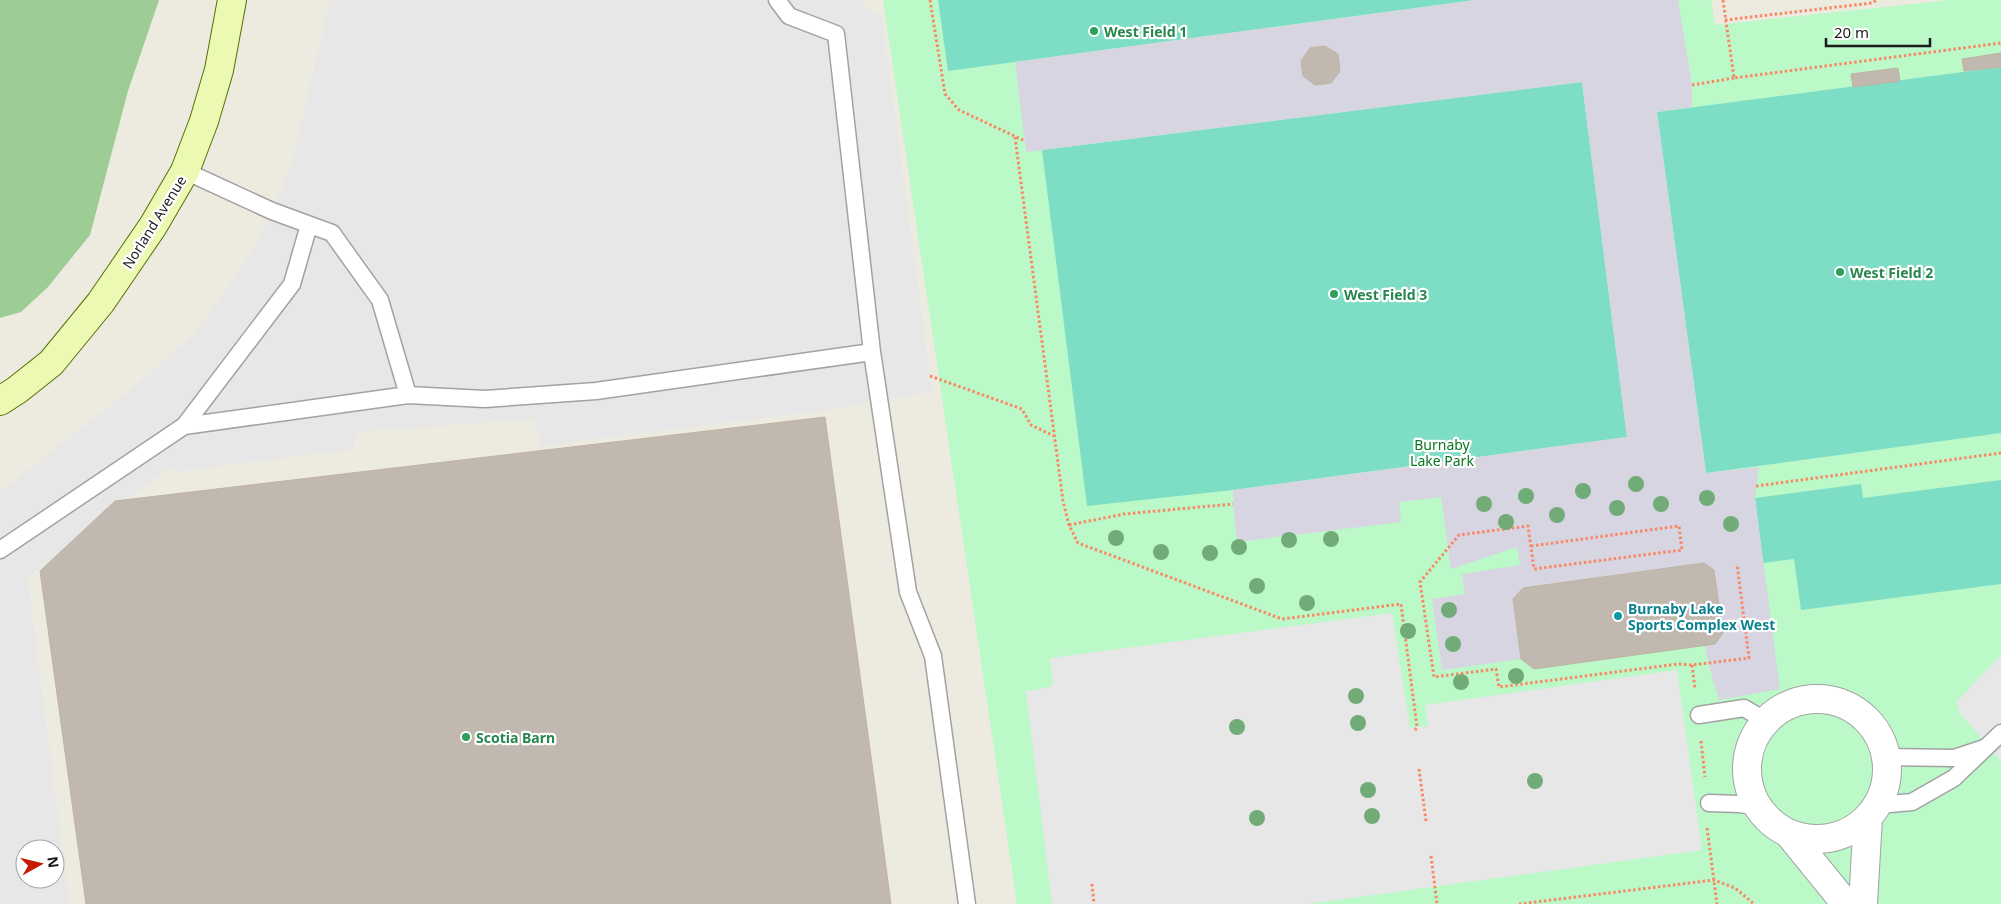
<svg xmlns="http://www.w3.org/2000/svg" width="2001" height="904" font-family="'Noto Sans',sans-serif">
	<style>
		.forest { fill: #9dcd95 }
		.park { fill: #bbf9c9 }
		.pitch { fill: #7dddc5 }
		.parking { fill: #e7e7e7; fill-rule: evenodd }
		.plaza { fill: #d7d5e2 }
		.building { fill: #c1b9b0; stroke: #beb3a3 }
		.lines { fill: none; stroke-linecap: round; stroke-linejoin: round }
		.lane-casing { stroke: #a2a2a2; stroke-width: 19 }
		.street-casing { stroke: #a2a2a2; stroke-width: 30 }
		.secondary-casing { stroke: #557004; stroke-width: 30 }
		.path { stroke: #f98865; stroke-width: 3; stroke-dasharray: 2.5 2.5; stroke-linecap: butt }
		.lane { stroke: #fff; stroke-width: 16 }
		.street { stroke: #fff; stroke-width: 28 }
		.secondary { stroke: #ecf9b2; stroke-width: 28 }
		.tree { fill: #71ab78 }
		.leisure-dot { fill: #2e9e5b; stroke: #fff; stroke-width: 2 }
		.culture-dot { fill: #0f9aa8; stroke: #fff; stroke-width: 2 }
		.labels { text-anchor: middle; dominant-baseline: central; stroke-width: 4.5; stroke-linejoin: round; paint-order: stroke }
		.leisure-label { font-size: 14px; font-weight: bold; fill: #27864d; stroke: #fff; text-anchor: start }
		.street-label { font-size: 14px; fill: #1b1b1b; stroke: #fff }
		.park-label { font-size: 14px; fill: #0b7723; stroke: #fff }
		.culture-label { font-size: 14px; font-weight: bold; fill: #0d838f; stroke: #fff; text-anchor: start }
	</style>
	<rect width="100%" height="100%" fill="#edeae0"/>
	<path class="forest" d="M0,0H159L128,91L90,235L48,287L21,312L0,318Z"/>
	<path class="park" d="M883,0H1711L1715,25L1950,0H2001V904H1017Z"/>
	<path class="pitch" d="M938,0H1475L948,71Z
		M2001,67V433L1706,473L1657,112Z
		M1582,82L1627,437L1233,490L1087,506L1042,150Z
		M2001,480V584L1801,610L1794,559L1763,563L1755,498L1861,484L1863,498Z"/>
	<path class="parking" d="M330,0H858L882,18L932,391L829,410L541,446L534,419L355,432L354,449L176,472L171,466L28,578L69,904H0V492L127,393L195,333L257,245L291,167ZM25,849H55V879H25Z
		M1392,613L1410,728L1428,726L1425,705L1677,670L1702,850L1308,904H1052L1026,691L1047,688L1053,684L1050,658Z
		M2001,655V761L1960,713L1956,702Z"/>
	<path class="plaza" d="M1475,0H1678L1692,85V107L1657,112L1706,473L1759,467L1755,498L1780,689L1719,700L1708,663L1705,646L1715,644L1723,633L1714,570L1704,563L1523,588L1513,599L1521,659L1442,670L1432,599L1465,594L1462,574L1520,565L1517,547L1451,569L1441,497L1399,502L1401,522L1237,542L1233,504V490L1627,437L1582,82L1026,152L1015,62Z"/>
	<path class="building" d="M1325,46L1338,54L1340,71L1331,83L1315,85L1303,76L1301,61L1310,48Z
		M2001,53V67L1964,71L1962,59Z
		M1898,68L1900,81L1853,87L1851,74Z
		M825,417L891,904H86L40,571L115,501Z
		M1704,563L1714,570L1723,633L1715,644L1534,669L1521,659L1513,599L1523,588Z"/>
	<g class="lines">
		<defs>
			<path id="lane" d="M185,171L272,211L332,233L380,300L408,395L485,399L596,391L872,352L836,34L789,16L777,0
				M872,352L908,592L933,656L967,904
				M184,426L408,395
				M0,550L184,426L292,284L309,225
				M1699,715L1744,708L1766,721
				M1885,757L1954,758L1984,748
				M1709,803L1740,804L1758,807
				M1878,805L1912,802L1954,778L2001,733"/>
			<path id="street" d="M1747 769a70 70 0 1 1 140 0a70 70 0 1 1-140 0Z
				M1789,834L1846,904
				M1863,904L1868,817"/>
			<path id="secondary" d="M0,401L17,390L51,363L101,302L153,226L185,171L204,121L219,70L232,0"/>
		</defs>
		<use href="#lane" class="lane-casing"/>
		<use href="#street" class="street-casing"/>
		<use href="#secondary" class="secondary-casing"/>
		<path class="path" d="M930,0L945,94L959,110L1025,141
			M1723,0L1734,78L2001,43
			M1725,20L1872,3L1877,0
			M1692,85L1734,78
			M1015,137L1063,501L1069,525L1078,543L1282,619L1401,604L1417,727L1414,732
			M930,376L1022,409L1031,425L1054,436
			M1756,486L2001,453
			M1069,525L1124,514L1233,504
			M1531,546L1679,526L1682,550L1534,569L1528,526L1459,535L1420,582L1434,677L1496,669L1499,687L1678,664L1692,665L1749,658L1737,564
			M1692,665L1695,689
			M1701,741L1705,777
			M1419,769L1426,821
			M1707,828L1717,904
			M1431,856L1437,904
			M1092,884L1094,904
			M1519,904L1714,880L1735,888L1754,904"/>
		<use href="#lane" class="lane"/>
		<use href="#street" class="street"/>
		<use href="#secondary" class="secondary"/>
	</g>
	<g class="tree">
		<circle cx="1636" cy="484" r="8"/>
		<circle cx="1583" cy="491" r="8"/>
		<circle cx="1526" cy="496" r="8"/>
		<circle cx="1707" cy="498" r="8"/>
		<circle cx="1484" cy="504" r="8"/>
		<circle cx="1661" cy="504" r="8"/>
		<circle cx="1617" cy="508" r="8"/>
		<circle cx="1557" cy="515" r="8"/>
		<circle cx="1506" cy="522" r="8"/>
		<circle cx="1731" cy="524" r="8"/>
		<circle cx="1116" cy="538" r="8"/>
		<circle cx="1331" cy="539" r="8"/>
		<circle cx="1289" cy="540" r="8"/>
		<circle cx="1239" cy="547" r="8"/>
		<circle cx="1161" cy="552" r="8"/>
		<circle cx="1210" cy="553" r="8"/>
		<circle cx="1257" cy="586" r="8"/>
		<circle cx="1307" cy="603" r="8"/>
		<circle cx="1449" cy="610" r="8"/>
		<circle cx="1408" cy="631" r="8"/>
		<circle cx="1453" cy="644" r="8"/>
		<circle cx="1516" cy="676" r="8"/>
		<circle cx="1461" cy="682" r="8"/>
		<circle cx="1356" cy="696" r="8"/>
		<circle cx="1358" cy="723" r="8"/>
		<circle cx="1237" cy="727" r="8"/>
		<circle cx="1535" cy="781" r="8"/>
		<circle cx="1368" cy="790" r="8"/>
		<circle cx="1372" cy="816" r="8"/>
		<circle cx="1257" cy="818" r="8"/>
	</g>
	<g class="leisure-dot">
		<circle cx="1094" cy="31" r="5"/>
		<circle cx="1840" cy="272" r="5"/>
		<circle cx="1334" cy="294" r="5"/>
		<circle cx="466" cy="737" r="5"/>
	</g>
	<circle class="culture-dot" cx="1618" cy="616" r="5"/>
	<g class="labels">
		<g class="leisure-label">
			<text x="1104" y="31">West Field 1</text>
			<text x="1850" y="272">West Field 2</text>
			<text x="1344" y="294">West Field 3</text>
			<text x="476" y="737">Scotia Barn</text>
		</g>
		<g class="street-label">
			<text transform="translate(154 222) rotate(-58)">Norland Avenue</text>
		</g>
		<g class="park-label">
			<text x="1442" y="444">Burnaby<tspan x="1442" dy="16">Lake Park</tspan></text>
		</g>
		<g class="culture-label">
			<text x="1628" y="608">Burnaby Lake<tspan x="1628" dy="16">Sports Complex West</tspan></text>
		</g>
	</g>
	<g transform="translate(40 864) rotate(82)"><circle r="24" fill="#ffffff" stroke="#a4a4a4"/>
	<path d="M0-4L9 19L0 12L-9 19Z" fill="#c61b00"/>
	<text y="-8" font-size="14" font-weight="bold" text-anchor="middle" fill="#1b1b1b">N</text>
	</g>
	<path d="M1826 38v8h104v-8" fill="none" stroke="#1b1b1b" stroke-width="2.5"/>
	<text x="1834" y="38" font-size="15" fill="#1b1b1b" stroke="#ffffff" stroke-width="4" paint-order="stroke">20 m</text>
</svg>
